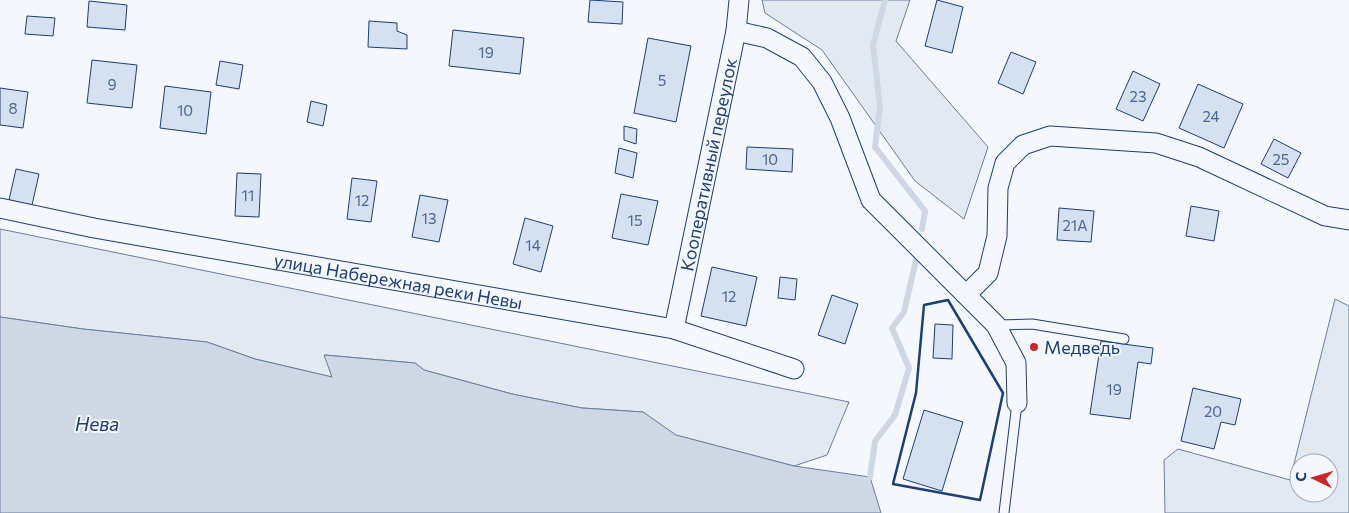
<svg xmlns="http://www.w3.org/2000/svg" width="1349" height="513" font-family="Commissioner,sans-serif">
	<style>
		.green { fill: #e3e9f0; stroke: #687fa3; fill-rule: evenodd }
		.water { fill: #cfd7e4; stroke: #687fa3 }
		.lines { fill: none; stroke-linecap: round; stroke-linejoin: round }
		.stream { stroke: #cfd7e4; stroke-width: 6 }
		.building { fill: #d5e0f0; stroke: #1d3f73 }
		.service-casing { stroke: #1d3f73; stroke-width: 11 }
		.minor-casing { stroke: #1d3f73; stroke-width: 21 }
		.service { stroke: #f4f7fb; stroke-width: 9 }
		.minor { stroke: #f4f7fb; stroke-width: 19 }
		.wall { stroke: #1d3f73; stroke-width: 2.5 }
		.poi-dot { fill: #c62828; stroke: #f4f7fb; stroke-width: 2 }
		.labels { text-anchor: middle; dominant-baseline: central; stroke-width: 4; stroke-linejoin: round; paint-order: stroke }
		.number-label { font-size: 15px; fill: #4b6792 }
		.street-label { font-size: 18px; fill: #1d3f73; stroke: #f4f7fb }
		.poi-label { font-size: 18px; fill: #1d3f73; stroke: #f4f7fb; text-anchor: start }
		.water-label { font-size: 19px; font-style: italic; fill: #1d3f73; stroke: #f4f7fb }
	</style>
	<rect width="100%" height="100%" fill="#f4f7fb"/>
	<path class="green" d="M762,0H910L896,41L988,147L964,219L915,181L822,50L765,13Z
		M0,229L849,402L827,455L794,466L675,435L643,412L582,408L512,394L424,370L415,363L325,355L332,377L255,359L207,342L83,329L0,317Z
		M1335,299L1349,306V513H1165L1164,460L1178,449L1290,480ZM1299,463H1329V493H1299Z"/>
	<path class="water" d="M0,317L83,329L207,342L255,359L332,377L324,355L415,363L424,370L512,394L582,408L643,412L676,435L794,466L870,477L881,513H0Z"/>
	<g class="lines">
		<path class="stream" d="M885,0L873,45L880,106L875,147L925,211L922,229
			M870,477L875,441L895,415L909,368L892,328L904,312L916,260"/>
	</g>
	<path class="building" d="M590,0L623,2L622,24L588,22Z
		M937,0L963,7L952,53L925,46Z
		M89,1L127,5L125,30L87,27Z
		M27,16L55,18L53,36L25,34Z
		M369,21L397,23V31L407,35V49L368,47Z
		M453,30L524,38L520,74L449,66Z
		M648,38L691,46L676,122L634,113Z
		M1011,52L1036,62L1023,94L998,83Z
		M92,60L137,65L132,108L87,103Z
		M220,61L243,65L239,89L216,85Z
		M1133,71L1160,84L1143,121L1116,109Z
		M1198,84L1243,104L1224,148L1179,128Z
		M165,86L211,92L206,134L160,128Z
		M0,88L28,92L23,128L0,125Z
		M311,101L327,105L323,126L307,122Z
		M624,126L637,129L636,144L624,140Z
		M1274,139L1301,153L1288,178L1261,164Z
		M747,147L793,149L792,172L746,169Z
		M619,148L637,153L633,178L615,173Z
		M16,169L39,174L32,205L9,200Z
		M237,173L261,174L259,217L235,216Z
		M352,178L377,181L371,222L347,219Z
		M621,194L658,201L648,245L612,238Z
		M420,195L448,200L439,242L412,237Z
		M1191,206L1219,211L1214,241L1186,236Z
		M1059,208L1094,211L1091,242L1057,240Z
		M525,218L553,226L541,272L513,264Z
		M712,267L757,277L746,326L701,316Z
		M780,277L797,279L795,300L778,298Z
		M832,295L858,304L845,344L818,335Z
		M935,324L953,325L952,359L933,358Z
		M1101,341L1153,348L1151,364L1138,362L1130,419L1090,414Z
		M1193,388L1241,399L1235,425L1221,422L1214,449L1181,441Z
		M924,410L963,422L942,491L903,479Z"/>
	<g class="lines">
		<defs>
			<path id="service" d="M996,325L1032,324L1124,339
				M1004,513L1017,403"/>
			<g id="minor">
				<path d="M736,31L767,38L802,57L822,82L840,118L871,200L996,325L1016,363L1017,403"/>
				<path id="s1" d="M0,208L94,228L674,329L794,369"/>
				<path d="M966,295L988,273L997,236L998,188L1005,163L1023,145L1050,136L1156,143L1199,157L1325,216L1349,220"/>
				<path id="s2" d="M674,329L736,31L739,0"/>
			</g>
		</defs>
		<use href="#service" class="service-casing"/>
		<use href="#minor" class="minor-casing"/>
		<use href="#service" class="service"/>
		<use href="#minor" class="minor"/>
		<path class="wall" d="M948,300L1003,393L980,500L893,484L916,393L924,305Z"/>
	</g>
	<circle class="poi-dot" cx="1034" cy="347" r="5"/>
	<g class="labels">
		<g class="number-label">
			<text x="486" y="52">19</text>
			<text x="662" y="80">5</text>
			<text x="112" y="84">9</text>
			<text x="1138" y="96">23</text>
			<text x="13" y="108">8</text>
			<text x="185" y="110">10</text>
			<text x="1211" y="116">24</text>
			<text x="770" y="159">10</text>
			<text x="1281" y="159">25</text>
			<text x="248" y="195">11</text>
			<text x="362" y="200">12</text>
			<text x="429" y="218">13</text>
			<text x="635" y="220">15</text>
			<text x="1075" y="225">21А</text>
			<text x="533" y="245">14</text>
			<text x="729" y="296">12</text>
			<text x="1114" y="389">19</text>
			<text x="1213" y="411">20</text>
		</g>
		<g class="street-label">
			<text stroke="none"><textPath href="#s2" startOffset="168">Кооперативный переулок</textPath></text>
			<text stroke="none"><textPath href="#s1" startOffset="405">улица Набережная реки Невы</textPath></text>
		</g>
		<g class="poi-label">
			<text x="1044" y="347">Медведь</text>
		</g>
		<g class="water-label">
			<text x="97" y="423">Нева</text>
		</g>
	</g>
	<g transform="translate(1314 478) rotate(275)"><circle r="24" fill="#f4f7fb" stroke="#9eadc5"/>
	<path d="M0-4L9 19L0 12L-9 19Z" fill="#c62828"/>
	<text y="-8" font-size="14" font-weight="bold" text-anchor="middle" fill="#1d3f73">С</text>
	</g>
</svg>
